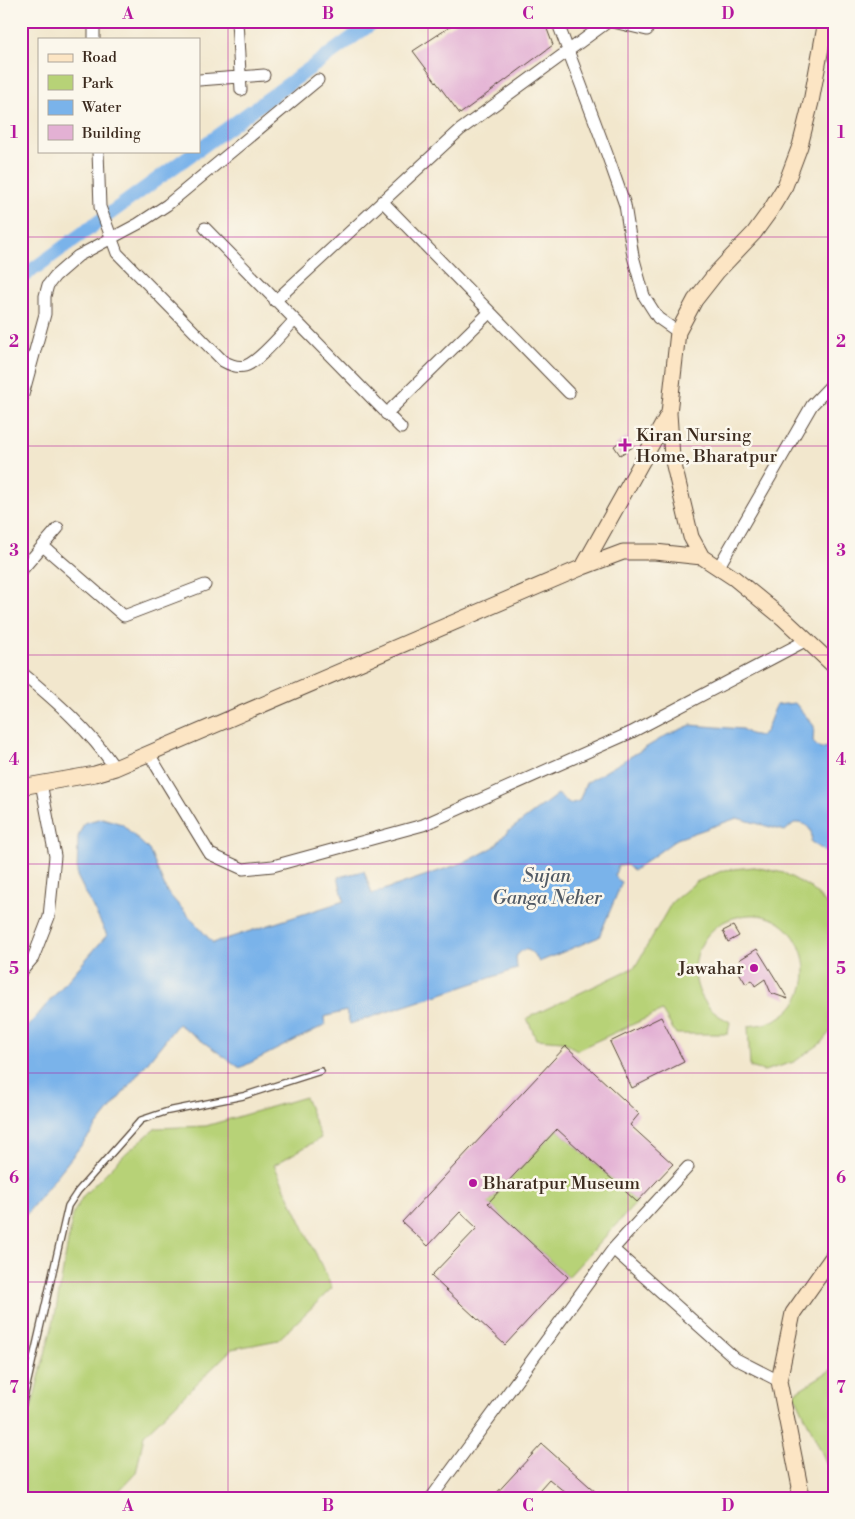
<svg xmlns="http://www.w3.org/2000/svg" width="855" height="1519" font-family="'Libre Bodoni',serif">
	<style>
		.green { fill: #b7d277; stroke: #797e4a }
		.water { fill: #7ab3ea; stroke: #5a6e84 }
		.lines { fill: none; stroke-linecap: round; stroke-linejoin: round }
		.canal { stroke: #7ab3ea; stroke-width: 14 }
		.building { fill: #e3b1d4 }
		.lane-casing { stroke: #564638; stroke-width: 8 }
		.street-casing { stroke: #564638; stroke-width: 13 }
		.secondary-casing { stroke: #564638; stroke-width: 17 }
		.lane { stroke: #fff; stroke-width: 5.5 }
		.street { stroke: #fff; stroke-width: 11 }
		.secondary { stroke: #fce5c4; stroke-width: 15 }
		.grid { fill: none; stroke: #b5179e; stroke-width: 1; stroke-opacity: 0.55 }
		.poi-dot { fill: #b5179e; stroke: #fbf7ec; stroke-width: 2 }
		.labels { text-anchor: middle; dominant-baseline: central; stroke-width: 5; stroke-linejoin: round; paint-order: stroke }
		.poi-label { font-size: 18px; fill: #3b2a1e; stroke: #fbf7ec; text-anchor: start }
		.water-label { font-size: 19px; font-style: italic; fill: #515a65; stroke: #fbf7ec }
		.neatline { fill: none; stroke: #b5179e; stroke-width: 2 }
		.grid-label { font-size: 16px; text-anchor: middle; font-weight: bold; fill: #b5179e }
	</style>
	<rect width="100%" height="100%" fill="#fbf7ec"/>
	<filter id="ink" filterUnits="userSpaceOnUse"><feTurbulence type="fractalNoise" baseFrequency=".02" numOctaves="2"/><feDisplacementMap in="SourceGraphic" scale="10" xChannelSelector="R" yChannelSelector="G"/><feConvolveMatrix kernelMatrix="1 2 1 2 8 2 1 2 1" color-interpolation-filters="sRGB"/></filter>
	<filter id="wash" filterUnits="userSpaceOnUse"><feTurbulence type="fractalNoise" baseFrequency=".0096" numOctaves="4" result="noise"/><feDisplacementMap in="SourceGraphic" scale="20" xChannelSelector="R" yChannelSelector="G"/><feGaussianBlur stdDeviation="1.12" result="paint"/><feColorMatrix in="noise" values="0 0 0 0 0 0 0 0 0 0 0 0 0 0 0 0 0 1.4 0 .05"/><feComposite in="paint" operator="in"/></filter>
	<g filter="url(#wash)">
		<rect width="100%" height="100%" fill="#f2e7cd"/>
		<path class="green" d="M754,867L784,873L811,888L834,912V1027L820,1044L794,1062L764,1071L750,1067L748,1026C754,1025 761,1025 767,1023C834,1001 805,899 737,917C724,920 714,927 706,937C689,960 692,993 714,1012C718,1016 725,1019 730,1022L728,1034H676L662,1011L577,1050L562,1041L536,1039L527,1018L635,967L672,902L696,882L724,870Z
			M305,1097L321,1138L274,1165L332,1288L278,1340L232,1349L144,1435L136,1473L112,1498H21V1448L55,1315L73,1214L83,1196L126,1153L156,1128L206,1126Z
			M557,1129L637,1202L568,1277L488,1203Z
			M834,1368V1479L794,1393Z"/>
		<path class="water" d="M795,703L814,726L813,742L820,749L834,745V857L811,842C814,830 807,822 794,823L785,831L737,818L677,839L633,871L627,865L618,866L615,874L617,879L622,882L599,937L539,962C533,952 525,943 516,957L517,969L350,1024L346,1011L324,1017L325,1025L240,1068L178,1024L21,1221V1034L107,935L77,876L78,837L84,823L102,818L122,824L149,850L167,892L213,943L344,901L338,877L364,871L372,894L468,861L494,847L506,833L558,794L569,804L579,801L586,783L667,735L691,725L742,729L750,734L760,736L766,731L776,705Z"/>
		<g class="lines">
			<path class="canal" d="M199,149L375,21
				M21,278L196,151"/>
		</g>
		<g id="blocks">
			<path class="building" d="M459,21H544L553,45L460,114L413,51Z
				M626,437L633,447L620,455L614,446Z
				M733,926L739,936L728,942L723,931Z
				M757,949L767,965L788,999L771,993L765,979L755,986L752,980L746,984L737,969L743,966L739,960Z
				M661,1017L684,1062L632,1088L610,1042Z
				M566,1046L639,1114L630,1125L673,1164L637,1202L557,1129L488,1203L568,1277L505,1345L431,1276L477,1228L460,1212L428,1246L402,1222Z
				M542,1444L589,1486L603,1498H572L549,1479L532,1498H492Z"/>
		</g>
	</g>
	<g filter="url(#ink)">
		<use href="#blocks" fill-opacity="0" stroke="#564638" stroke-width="1"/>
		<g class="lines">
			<defs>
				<path id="lane" d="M21,1411L68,1206L78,1191L141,1120L168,1111L243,1096L321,1071"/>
				<path id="street" d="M94,21V39
					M237,21L241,90
					M557,21L607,154L625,205L633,256L644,296L658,318L678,332
					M199,80L264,75
					M98,151L100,207L117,253L223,361C230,365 237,368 245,366C259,362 283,332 294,321
					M382,201L569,393
					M205,228L401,428
					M275,301L460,130L609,21L647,30
					M21,402L45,314V296L48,285L55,276L78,256L138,224L167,205L318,80
					M386,414L490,312
					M43,546L124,616L205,585
					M718,568L812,405L834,382
					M21,571L58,528
					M21,672C56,701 90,731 115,768
					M149,754L210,854L243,869L273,866L423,825L632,732L807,640
					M21,972L33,958L49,917L55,856L41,783
					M613,1249L736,1359L779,1381
					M431,1498L613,1249L688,1167"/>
				<path id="secondary" d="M826,21L811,102L800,146L785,186L770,211L754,233L717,272L695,300L678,332L669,413L672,457L691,537L702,557L734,578L784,619L834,666
					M583,567L623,552H655L702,557
					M21,787L95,774L115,768L583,567L669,413
					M797,1498L800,1487L779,1381L793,1313L834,1255"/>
			</defs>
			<use href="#lane" class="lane-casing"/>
			<use href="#street" class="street-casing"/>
			<use href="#secondary" class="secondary-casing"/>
			<use href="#lane" class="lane"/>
			<use href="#street" class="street"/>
			<use href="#secondary" class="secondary"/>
		</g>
	</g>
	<path class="grid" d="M228,21V1498M428,21V1498M628,21V1498M21,237H834M21,446H834M21,655H834M21,864H834M21,1073H834M21,1282H834"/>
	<g class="poi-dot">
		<path d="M622.5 437.5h5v5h5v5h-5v5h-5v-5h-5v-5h5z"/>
		<circle cx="754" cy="968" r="5"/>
		<circle cx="473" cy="1183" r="5"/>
	</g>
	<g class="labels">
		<g class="poi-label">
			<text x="636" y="435">Kiran Nursing<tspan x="636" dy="21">Home, Bharatpur</tspan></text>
			<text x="744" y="968" text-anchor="end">Jawahar</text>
			<text x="483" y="1183">Bharatpur Museum</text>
		</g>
		<g class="water-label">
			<text x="547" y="876">Sujan<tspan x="547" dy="22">Ganga Neher</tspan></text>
		</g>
	</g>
	<rect width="855" height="1519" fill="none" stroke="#fbf7ec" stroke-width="55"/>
	<rect x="38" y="38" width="162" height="115" fill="#fbf7ec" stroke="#aea59a"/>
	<rect x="48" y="54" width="25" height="8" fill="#fce5c4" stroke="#aea59a"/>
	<text x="82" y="62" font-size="15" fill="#3b2a1e">Road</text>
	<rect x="48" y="75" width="25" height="15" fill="#b7d277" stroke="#aea59a"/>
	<text x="82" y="88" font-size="15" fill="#3b2a1e">Park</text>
	<rect x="48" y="100" width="25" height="15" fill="#7ab3ea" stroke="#aea59a"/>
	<text x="82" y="112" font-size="15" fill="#3b2a1e">Water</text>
	<rect x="48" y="125" width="25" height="15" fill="#e3b1d4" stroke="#aea59a"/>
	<text x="82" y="138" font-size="15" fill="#3b2a1e">Building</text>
	<rect x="28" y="28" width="800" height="1464" class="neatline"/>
	<g class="grid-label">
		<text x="128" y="19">A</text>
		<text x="328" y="19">B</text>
		<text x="528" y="19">C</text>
		<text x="728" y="19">D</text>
		<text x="14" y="138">1</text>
		<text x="841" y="138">1</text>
		<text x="14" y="347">2</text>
		<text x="841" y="347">2</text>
		<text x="14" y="556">3</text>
		<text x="841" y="556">3</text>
		<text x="14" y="765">4</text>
		<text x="841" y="765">4</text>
		<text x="14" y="974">5</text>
		<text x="841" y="974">5</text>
		<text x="14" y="1183">6</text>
		<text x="841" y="1183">6</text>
		<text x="14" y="1393">7</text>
		<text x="841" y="1393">7</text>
		<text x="128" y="1511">A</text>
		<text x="328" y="1511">B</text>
		<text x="528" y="1511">C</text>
		<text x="728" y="1511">D</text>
	</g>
</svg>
